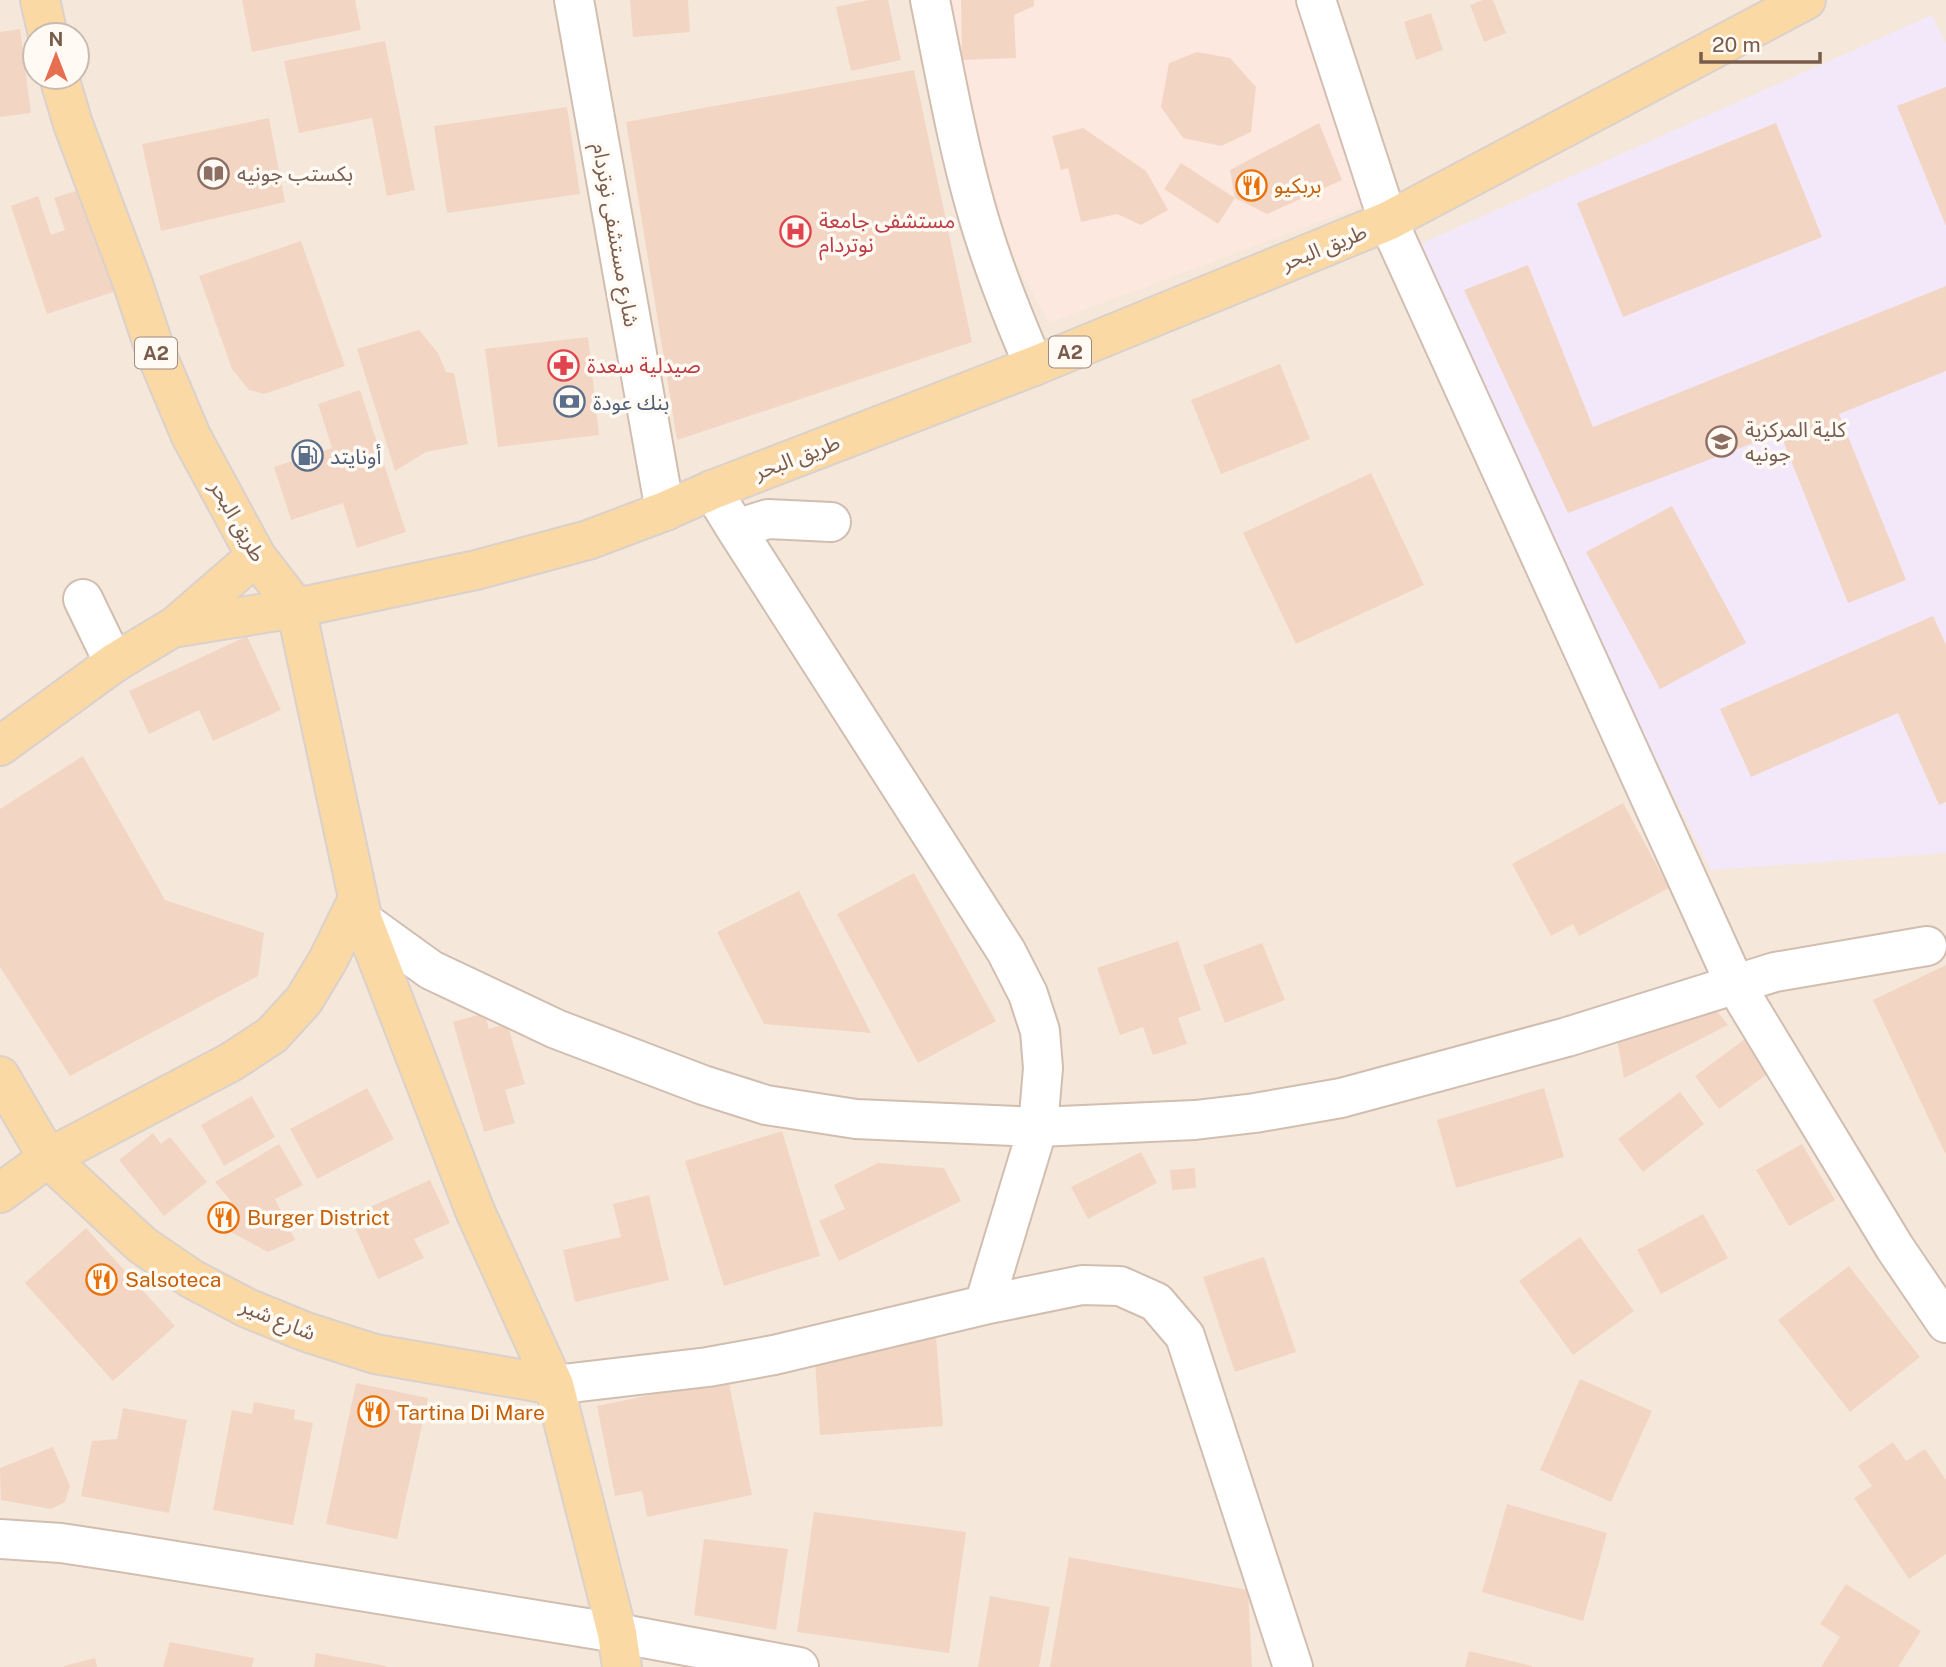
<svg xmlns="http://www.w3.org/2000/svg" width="1946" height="1667" font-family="'Public Sans','Noto Sans Arabic',sans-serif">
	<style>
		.residential { fill: #f5e8da; fill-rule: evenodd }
		.commercial { fill: #fde8e0 }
		.education { fill: #f3e8fa }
		.building { fill: #f3d5c3 }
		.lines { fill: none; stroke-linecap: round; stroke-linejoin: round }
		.minor-casing { stroke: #d1beb0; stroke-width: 42 }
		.major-casing { stroke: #dad1cd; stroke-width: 42 }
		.minor { stroke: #fff; stroke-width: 38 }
		.major { stroke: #fbd9a5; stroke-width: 38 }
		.labels { text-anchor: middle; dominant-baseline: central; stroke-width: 7; stroke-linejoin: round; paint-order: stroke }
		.shield { fill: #fffaf3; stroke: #a28b7f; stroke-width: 2 }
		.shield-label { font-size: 19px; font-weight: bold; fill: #7a5c4d }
		.education-label { font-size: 21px; fill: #785e54; stroke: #fffaf3; text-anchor: start }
		.food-label { font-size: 21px; fill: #c56008; stroke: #fffaf3; text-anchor: start }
		.health-label { font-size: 21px; fill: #be3a42; stroke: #fffaf3; text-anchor: start }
		.street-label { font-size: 21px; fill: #7a5c4d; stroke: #fffaf3 }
		.service-label { font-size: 21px; fill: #4e5e75; stroke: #fffaf3; text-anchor: start }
	</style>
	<rect width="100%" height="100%" fill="#fdf6ec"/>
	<path class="residential" d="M0,0H1946V1667H0ZM35,35H77V77H35Z"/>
	<path class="commercial" d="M950,0H1295L1366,204L1049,323L1014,257L991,187Z"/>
	<path class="education" d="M1932,15L1946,44V853L1711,870L1548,544L1418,245Z"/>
	<path class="building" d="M242,0H355L361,30L252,52Z
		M630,0H688L690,32L633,37Z
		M869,0H888L901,60L851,71L836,7Z
		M961,0H1034V6L1014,15L1016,58L962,60Z
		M1483,0H1493L1506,33L1484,42L1470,5Z
		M1431,13L1443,50L1416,60L1404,22Z
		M20,29L31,113L0,117V32Z
		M385,41L415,190L387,196L372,118L299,133L284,61Z
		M1197,52L1230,58L1256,87L1251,132L1221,146L1183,138L1161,107L1169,63Z
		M914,70L972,342L677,440L626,122Z
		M1946,87V226L1897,106Z
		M567,107L580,194L447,213L434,126Z
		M269,118L285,202L161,231L142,144Z
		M1319,123L1342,180L1267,214L1235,198L1230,170Z
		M1776,123L1822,237L1623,317L1577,203Z
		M1083,128L1146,171L1168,210L1141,225L1117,214L1081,222L1068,168L1061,170L1052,136Z
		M1181,163L1235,198L1218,224L1164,189Z
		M88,187L122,289L47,314L11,206L38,196L51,235L65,230L54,198Z
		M301,241L345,366L264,394L249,390L232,369L199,276Z
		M1528,265L1593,427L1946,286V371L1839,414L1906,580L1848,603L1780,433L1568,513L1464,290Z
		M419,330L438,353L446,372L454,373L468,444L426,452L395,471L357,349Z
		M588,337L599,435L498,447L485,349Z
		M1280,364L1310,439L1221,474L1191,400Z
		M360,390L406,532L357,548L343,503L291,520L274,467L332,448L318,404Z
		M1371,473L1424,585L1296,644L1243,533Z
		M1672,506L1746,643L1660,689L1586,552Z
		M1933,616L1946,645V802L1939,805L1898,713L1751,777L1720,709Z
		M247,636L281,710L213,741L199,710L149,734L129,691Z
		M83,756L165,900L264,933L258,976L70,1076L0,967V809Z
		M1623,803L1669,888L1579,936L1573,924L1551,936L1512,864Z
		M914,873L996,1021L918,1063L837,914Z
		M799,891L871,1033L764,1024L717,932Z
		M1178,941L1201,1010L1178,1018L1187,1044L1153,1055L1143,1027L1120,1035L1097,968Z
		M1262,943L1285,1000L1225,1023L1203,965Z
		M1946,965V1155L1873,1000Z
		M1707,998L1728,1025L1624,1078L1616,1034Z
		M485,1013L489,1029L507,1023L525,1084L505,1090L515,1123L484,1132L453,1022Z
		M1749,1036L1773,1070L1719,1109L1695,1076Z
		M367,1088L394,1139L317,1179L290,1129Z
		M1544,1088L1564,1157L1456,1188L1437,1120Z
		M1680,1092L1704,1124L1643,1172L1618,1139Z
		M252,1096L275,1137L224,1166L201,1125Z
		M782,1131L820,1256L724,1286L685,1161Z
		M153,1133L161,1144L170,1137L207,1182L164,1216L119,1160Z
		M279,1144L303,1185L275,1199L295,1240L268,1252L211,1221L231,1201L215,1182Z
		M1802,1144L1835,1200L1789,1226L1756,1170Z
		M1141,1152L1157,1183L1088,1219L1071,1187Z
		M878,1163L944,1168L961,1201L839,1261L819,1221L845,1209L834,1185Z
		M1195,1168L1196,1188L1172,1190L1170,1170Z
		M430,1180L450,1223L414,1239L424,1258L378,1279L350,1216Z
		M649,1195L669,1280L575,1302L563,1250L621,1237L613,1204Z
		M1703,1214L1728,1258L1661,1294L1637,1250Z
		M86,1228L175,1326L113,1381L25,1283Z
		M1580,1237L1634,1311L1573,1355L1519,1281Z
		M1264,1257L1296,1352L1235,1372L1203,1277Z
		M1849,1266L1920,1357L1850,1412L1778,1320Z
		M936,1336L943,1426L820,1435L815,1361Z
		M728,1379L752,1495L647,1517L642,1491L615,1496L597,1406Z
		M1580,1379L1652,1411L1611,1502L1540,1470Z
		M356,1383L428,1398L397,1539L326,1524Z
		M254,1402L295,1410L294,1419L313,1423L293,1525L213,1510L232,1410L252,1414Z
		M123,1408L187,1420L169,1513L81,1496L92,1441L117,1439Z
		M1893,1442L1906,1461L1925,1449L1946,1480V1554L1909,1579L1854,1498L1872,1486L1858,1466Z
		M53,1447L70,1486L65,1502L51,1509L1,1500L0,1468Z
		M1507,1504L1607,1533L1583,1621L1482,1592Z
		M814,1512L966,1532L949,1653L797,1632Z
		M704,1539L788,1549L776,1630L694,1615Z
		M1069,1557L1248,1590L1252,1667H1050Z
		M1846,1584L1921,1631L1898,1667H1821L1840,1637L1820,1624Z
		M990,1596L1050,1607L1039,1667H978Z
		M170,1642L254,1658L252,1667H163Z
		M1469,1651L1532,1666V1667H1465Z
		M316,1653L386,1666V1667H314Z
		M95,1658L97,1667H64V1666Z"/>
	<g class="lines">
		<defs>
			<path id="minor" d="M574,0L665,511
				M930,0C944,68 956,138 975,205C990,260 1012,314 1034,366
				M1316,0L1388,221L1735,984L1895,1248L1946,1323
				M712,490L736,529L1006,951L1028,994L1040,1031L1043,1068L1038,1127L984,1305
				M736,529L768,519L831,522
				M83,599L114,663
				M363,921L431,970L556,1029L703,1085L766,1105L856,1119L1038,1127L1195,1120L1255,1113L1341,1098L1567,1037L1775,972L1927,946
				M554,1385L708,1367L774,1355L984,1305L1082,1285L1120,1286L1156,1302L1185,1336L1293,1667
				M0,1539L61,1543L127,1553L617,1633L799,1667"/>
			<path id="major" d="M40,0L48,35
				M59,77L73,124L132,281L156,353L191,436L256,556L296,608L363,921L475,1211L554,1385L617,1633L622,1667
				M173,628L256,556
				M0,746L114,663L172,628L296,608L476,570L588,540L665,511L712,490L1034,366L1388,221L1806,0
				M0,1076L48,1158L142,1245L192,1279L247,1308L306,1332L375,1354L554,1385
				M0,1193L48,1158L231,1062L272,1035L304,1000L328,960L358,899"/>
		</defs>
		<use href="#minor" class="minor-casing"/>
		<use href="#major" class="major-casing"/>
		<use href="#minor" class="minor"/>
		<use href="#major" class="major"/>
	</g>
	<defs>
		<symbol id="library-ring" viewBox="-11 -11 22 22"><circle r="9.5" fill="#fffaf3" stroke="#8d6e63" stroke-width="1.5"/><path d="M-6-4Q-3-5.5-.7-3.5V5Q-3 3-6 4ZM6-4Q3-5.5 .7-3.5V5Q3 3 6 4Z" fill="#8d6e63"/></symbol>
		<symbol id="restaurant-ring" viewBox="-11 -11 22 22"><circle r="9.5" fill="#fffaf3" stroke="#e8710a" stroke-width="1.5"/><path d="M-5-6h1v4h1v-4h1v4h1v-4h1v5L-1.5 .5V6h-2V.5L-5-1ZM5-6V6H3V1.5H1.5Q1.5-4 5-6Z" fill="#e8710a"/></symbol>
		<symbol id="hospital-ring" viewBox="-11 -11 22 22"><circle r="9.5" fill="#fffaf3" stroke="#e0444e" stroke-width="1.5"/><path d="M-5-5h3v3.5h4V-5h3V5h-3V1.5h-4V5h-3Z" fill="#e0444e"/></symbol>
		<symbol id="pharmacy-ring" viewBox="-11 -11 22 22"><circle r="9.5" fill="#fffaf3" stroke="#e0444e" stroke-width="1.5"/><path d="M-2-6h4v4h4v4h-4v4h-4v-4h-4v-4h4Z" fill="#e0444e"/></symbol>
		<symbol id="bank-ring" viewBox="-11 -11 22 22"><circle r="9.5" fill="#fffaf3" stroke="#5c6f8a" stroke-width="1.5"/><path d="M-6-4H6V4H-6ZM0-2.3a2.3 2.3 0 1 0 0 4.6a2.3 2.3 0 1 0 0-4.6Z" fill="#5c6f8a"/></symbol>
		<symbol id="school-ring" viewBox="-11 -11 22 22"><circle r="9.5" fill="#fffaf3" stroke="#8d6e63" stroke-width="1.5"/><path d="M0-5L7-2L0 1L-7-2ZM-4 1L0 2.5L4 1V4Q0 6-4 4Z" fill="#8d6e63"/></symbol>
		<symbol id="fuel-ring" viewBox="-11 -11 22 22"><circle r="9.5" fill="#fffaf3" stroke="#5c6f8a" stroke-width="1.5"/><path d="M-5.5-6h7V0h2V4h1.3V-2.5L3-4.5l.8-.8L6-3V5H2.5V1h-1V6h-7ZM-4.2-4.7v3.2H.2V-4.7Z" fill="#5c6f8a"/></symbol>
	</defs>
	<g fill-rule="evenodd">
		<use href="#library-ring" x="196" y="156" width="35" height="35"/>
		<use href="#restaurant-ring" x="1234" y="168" width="35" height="35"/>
		<use href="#hospital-ring" x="778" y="214" width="35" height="35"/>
		<use href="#pharmacy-ring" x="546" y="348" width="35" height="35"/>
		<use href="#bank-ring" x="552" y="384" width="35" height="35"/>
		<use href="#school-ring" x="1704" y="424" width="35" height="35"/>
		<use href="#fuel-ring" x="290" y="438" width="35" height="35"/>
		<use href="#restaurant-ring" x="206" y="1200" width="35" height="35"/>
		<use href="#restaurant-ring" x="84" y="1262" width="35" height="35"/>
		<use href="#restaurant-ring" x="356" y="1394" width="35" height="35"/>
	</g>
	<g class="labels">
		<g class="shield">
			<rect x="1049" y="336.5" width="42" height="31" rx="5"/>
			<rect x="135" y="337.5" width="42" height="31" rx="5"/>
		</g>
		<g class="shield-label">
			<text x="1070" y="352">A2</text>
			<text x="156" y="353">A2</text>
		</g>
		<g class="education-label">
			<text x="237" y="173">بكستب جونيه</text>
			<text x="1745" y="429">كلية المركزية<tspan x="1745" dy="24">جونيه</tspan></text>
		</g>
		<g class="food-label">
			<text x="1274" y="185">بربكيو</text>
			<text x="247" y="1217">Burger District</text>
			<text x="125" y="1279">Salsoteca</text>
			<text x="397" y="1412">Tartina Di Mare</text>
		</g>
		<g class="health-label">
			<text x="819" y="220">مستشفى جامعة<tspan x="819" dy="24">نوتردام</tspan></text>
			<text x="587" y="365">صيدلية سعدة</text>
		</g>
		<g class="street-label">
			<text transform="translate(616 235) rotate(80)">شارع مستشفى نوتردام</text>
			<text transform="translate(1324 247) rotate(-22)">طريق البحر</text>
			<text transform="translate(797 457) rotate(-21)">طريق البحر</text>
			<text transform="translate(238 521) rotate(60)">طريق البحر</text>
			<text transform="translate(278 1319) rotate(22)">شارع شير</text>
		</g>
		<g class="service-label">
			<text x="593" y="402">بنك عودة</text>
			<text x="330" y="456">أونايتد</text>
		</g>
	</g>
	<g transform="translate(56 56)"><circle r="33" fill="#fffaf3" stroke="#cabbb1" stroke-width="2"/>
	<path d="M0-5L12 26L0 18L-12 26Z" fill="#e76f51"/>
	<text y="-10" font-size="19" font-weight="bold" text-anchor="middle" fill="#7a5c4d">N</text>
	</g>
	<path d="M1701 52v10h119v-10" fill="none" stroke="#7a5c4d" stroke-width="3.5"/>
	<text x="1712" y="52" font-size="21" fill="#7a5c4d" stroke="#fffaf3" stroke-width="5" paint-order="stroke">20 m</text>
</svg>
